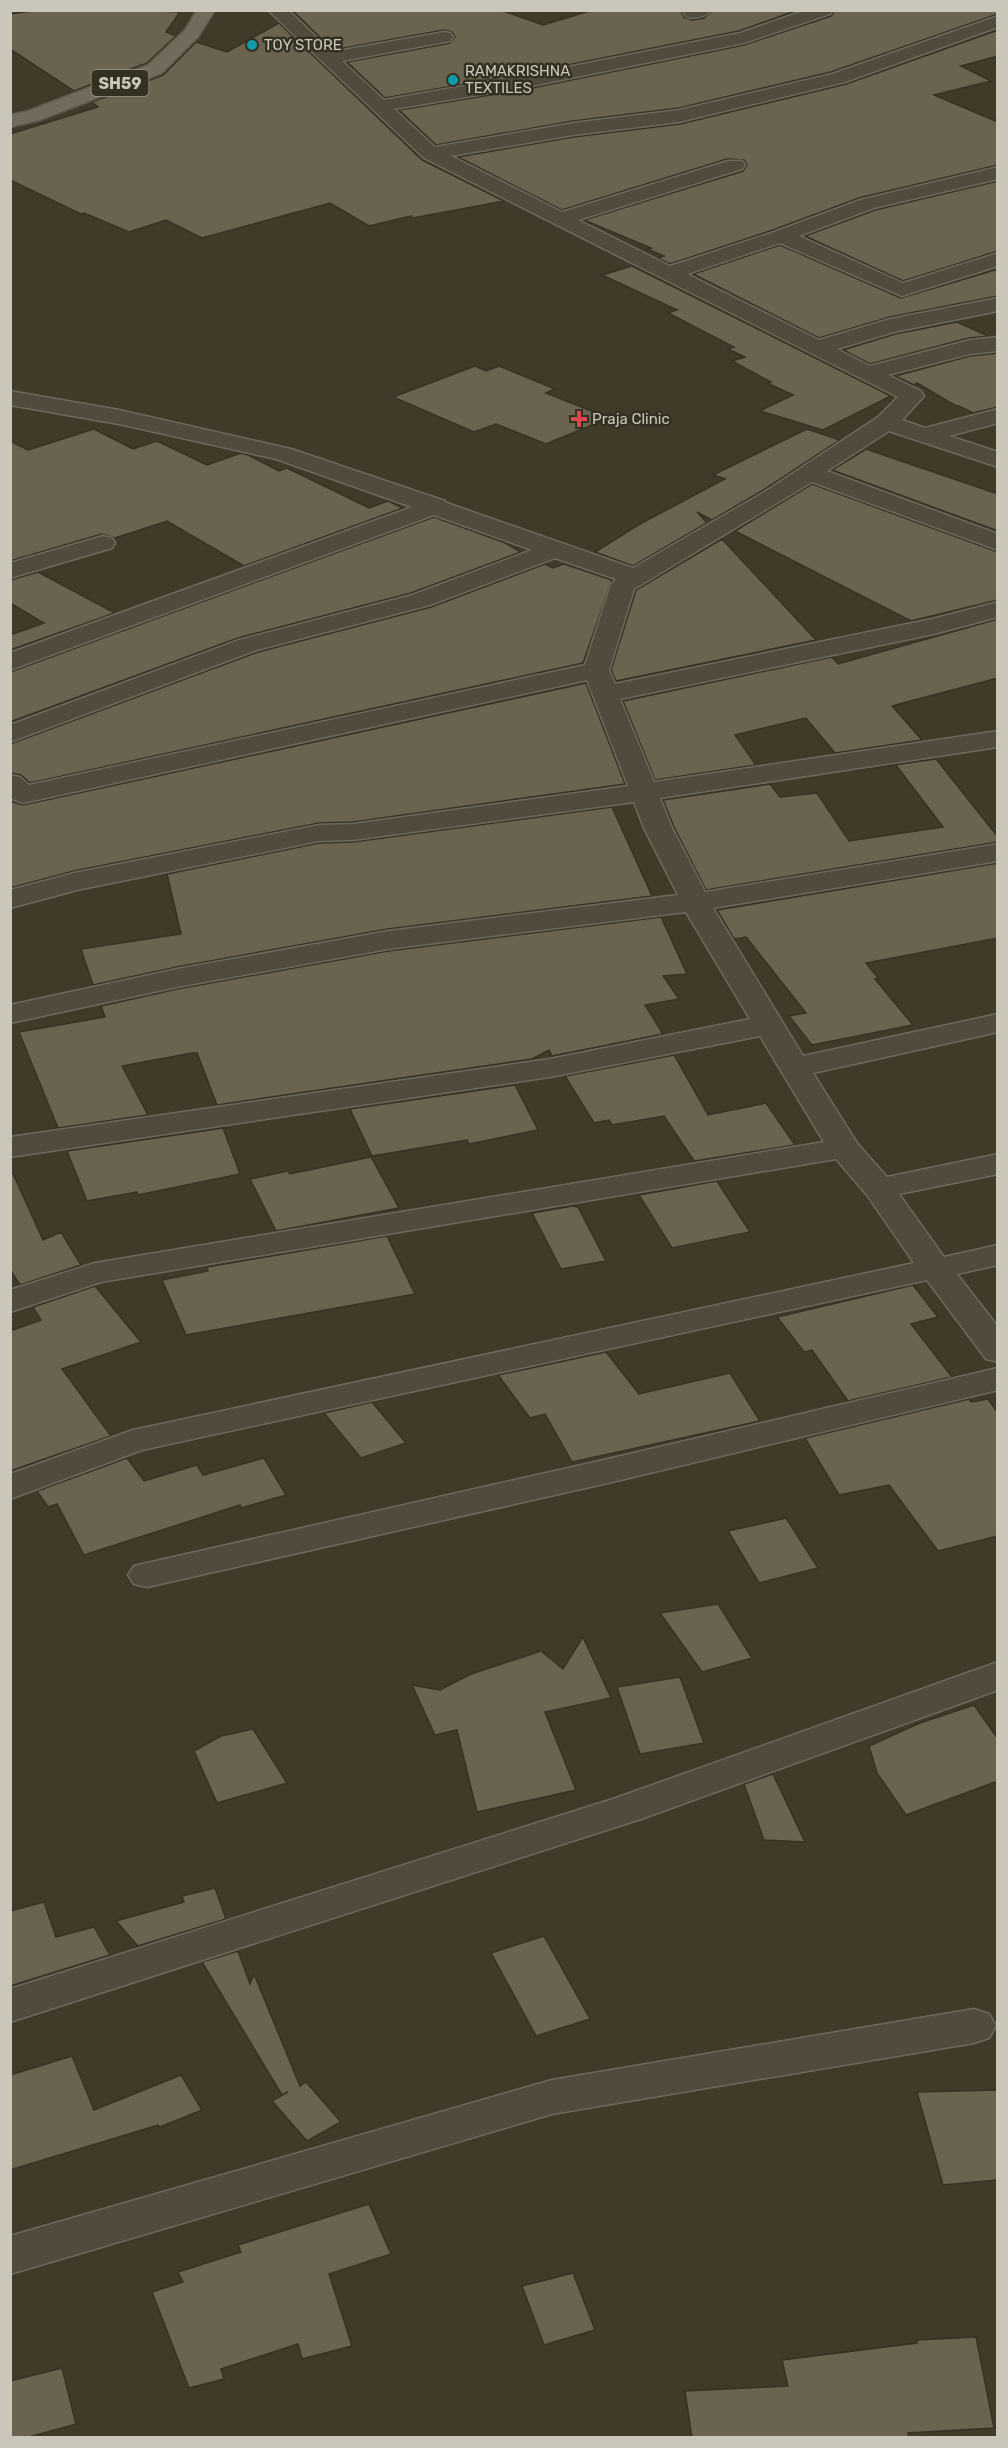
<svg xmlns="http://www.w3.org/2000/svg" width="1008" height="2448" font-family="Rubik,sans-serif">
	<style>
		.building { fill: #69634f; stroke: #373224; stroke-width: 1.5 }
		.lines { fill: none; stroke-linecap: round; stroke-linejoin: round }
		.minor-casing { stroke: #6d695b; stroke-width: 3 }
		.major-casing { stroke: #5c574a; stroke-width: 3 }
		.minor { fill: #504b3d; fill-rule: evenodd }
		.major { fill: #706b5b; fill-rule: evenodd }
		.culture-dot { fill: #0f9aa8; stroke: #353122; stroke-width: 2 }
		.health-dot { fill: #e0444e; stroke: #353122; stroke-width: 2 }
		.labels { text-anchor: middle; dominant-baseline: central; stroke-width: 5; stroke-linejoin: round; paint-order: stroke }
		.far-poi-label { font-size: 15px; fill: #cac7ba; stroke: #353122; text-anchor: start }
		.shield { fill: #353122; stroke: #9d9a8c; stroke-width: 1.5 }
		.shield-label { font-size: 16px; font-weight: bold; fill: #cac7ba }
	</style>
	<rect width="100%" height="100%" fill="#403a29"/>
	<path class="building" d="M41,10H144L180,12L166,32L176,36L147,63L74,91L10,49V14Z
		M292,10H500L543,25L593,10H683L682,13L685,18L693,20L704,18L713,10H798L739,31L532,72L385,98L347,62L450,43L455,37L452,32L444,30L333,50Z
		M835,10H998V14L831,72L679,108L573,121L436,145L399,110L532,88L744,45L831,16Z
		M279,23L422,160L504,201L413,218L411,216L369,226L330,203L202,238L166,220L129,232L84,213L81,214L10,180V134L98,107L92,102L163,75L196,42L227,52Z
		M998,30V56L961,66L991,81L934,95L998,122V165L859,198L773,230L670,264L658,258L664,256L647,249L651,248L584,220L743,171L747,165L744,160L727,159L562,210L458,157L573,137L680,124L846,84Z
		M998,181V251L903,281L805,236L875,210Z
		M780,245L901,298L998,269V296L890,317L819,338L693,274Z
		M632,266L891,396L823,430L760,411L793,395L767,383L771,382L732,361L745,357L728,349L734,347L668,313L677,310L602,275Z
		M957,322L988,336L969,338L870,364L843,350L895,334Z
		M998,353V407L973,413L959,406H956L917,383L914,385L895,376L970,356Z
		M475,366L486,371L499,366L555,389L546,393L609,418L546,444L496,424L474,432L393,397Z
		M94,429L133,449L157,441L207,465L241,453L248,455L279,471L287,468L369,508L388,501L403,508L244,566L167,521L115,538L102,534L10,561V441L28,450Z
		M807,429L840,440L765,489L712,520L697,512L707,523L633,566L595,552L640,524L725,479L713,475Z
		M866,449L998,494V531L832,470Z
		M812,484L998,552V600L911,621L735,531Z
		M434,517L503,542L521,552L411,593L238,638L10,722V672Z
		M722,539L816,640L616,681L611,670L636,590Z
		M545,564L553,568L564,564L612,580L583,663L30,783L21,775L10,773V744L258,652L431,607Z
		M38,572L115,613L10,650V635L44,623L10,603V580Z
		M998,619V678L892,706L922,740L835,753L806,718L735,735L756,765L655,780L623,701L832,657L838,664Z
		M586,683L625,784L353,822L319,823L74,871L10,888V801L23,805Z
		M936,759L998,837V842L706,890L674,827L663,800L770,784L780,797L817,793L849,841L943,827L896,765L851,771Z
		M612,807L652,896L388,929L177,967L93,985L81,949L181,934L167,874L319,843L353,842Z
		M998,863V938L866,963L878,978L875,979L913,1025L812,1045L789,1016L806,1013L746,937L734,939L717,910Z
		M661,917L687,974L663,976L679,999L645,1005L663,1034L552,1056L549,1050L532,1059L217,1105L197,1053H192L122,1066L148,1115L58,1128L19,1032L105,1017L101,1006L177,989L388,951Z
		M674,1055L708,1115L766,1103L795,1145L694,1161L664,1116L612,1125L609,1120L594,1123L565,1076Z
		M515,1085L538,1130L469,1144L467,1140L372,1156L350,1109Z
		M223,1128L240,1174L138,1195L137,1192L87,1201L67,1151Z
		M371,1157L399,1208L276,1231L250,1179L288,1171L290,1174Z
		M10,1167L43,1240L61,1232L81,1265L20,1285L10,1269Z
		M717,1181L750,1232L672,1248L639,1195Z
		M573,1206L578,1207L606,1261L561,1269L532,1213Z
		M387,1236L415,1294L186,1335L162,1280L208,1271L207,1267Z
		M913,1285L938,1317L911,1324L952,1377L848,1401L812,1350L804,1352L777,1317Z
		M95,1286L141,1342L62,1369L111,1436L10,1471V1331L41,1320L33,1307Z
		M606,1352L639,1394L730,1373L760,1421L572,1462L545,1414L530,1418L498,1375Z
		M969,1399L971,1402L988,1399L998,1413V1536L938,1551L889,1485L839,1495L805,1438Z
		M372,1402L406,1443L361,1458L324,1413Z
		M127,1458L144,1481L197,1465L203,1475L264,1458L286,1495L241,1508L240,1505L84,1555L57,1504L48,1507L37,1491Z
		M786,1518L818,1568L759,1583L728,1531Z
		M718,1604L752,1658L702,1672L660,1613Z
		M583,1637L611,1698L545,1712L576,1790L477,1812L457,1730L435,1735L412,1685L440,1690L471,1674L541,1651L563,1669Z
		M680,1677L704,1743L640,1754L617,1687Z
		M974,1705L998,1739V1781L906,1815L877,1773L869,1746L920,1723Z
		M253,1729L287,1783L217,1803L194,1751L221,1736Z
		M773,1774L805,1842L764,1840L744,1784Z
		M215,1888L226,1919L138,1946L116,1921L184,1902L182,1896Z
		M44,1902L56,1937L94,1927L110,1955L10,1986V1911Z
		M544,1936L590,2019L536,2036L491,1953Z
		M238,1951L250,1984L254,1974L300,2086L306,2082L341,2122L307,2141L272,2101L288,2092L282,2095L202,1962Z
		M72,2056L94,2110L181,2075L202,2110L160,2127L158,2125L10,2170V2075Z
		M998,2090V2180L943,2185L917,2092Z
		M369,2204L391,2254L329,2274L352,2346L302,2359L298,2344L221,2369L224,2379L189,2388L152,2292L183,2282L178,2272L241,2252L238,2245Z
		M573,2273L595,2330L544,2345L522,2286Z
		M976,2337L994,2428L908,2433L909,2438H692L685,2391L788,2386L782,2360L917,2343V2340Z
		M62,2368L76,2424L26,2438H10V2381Z"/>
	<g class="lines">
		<defs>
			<path id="minor" d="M268,10H288L332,52L444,32L450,33L453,37L450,41L342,61L384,100L532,74L740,33L806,10H833L830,14L744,43L532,86L394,109L435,147L573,123L679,110L832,74L998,16V27L845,82L679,122L573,135L451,156L562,212L728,161H742L745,165L742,169L578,220L670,266L774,232L860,200L998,167V179L874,208L799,236L903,283L998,253V266L902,296L780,243L687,274L819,340L890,319L998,298V311L894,332L837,349L870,366L970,340L998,337V351L970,354L888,375L921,391L924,396L902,420L925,428L998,409V423L949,436L998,452V467L889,431L827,471L998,534V550L812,482L634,589L609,670L615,684L932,619L998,602V617L934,634L620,699L654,782L998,731V747L660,798L672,828L705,892L998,844V861L713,908L803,1056L998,1014V1032L813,1073L857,1143L887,1177L998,1154V1174L899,1194L944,1257L998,1245V1265L957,1274L998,1327V1362L986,1359L927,1280L142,1450L10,1499V1474L133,1430L914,1263L867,1195L836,1159L101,1282L10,1312V1290L95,1263L824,1142L760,1036L550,1077L10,1157V1137L550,1059L750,1019L686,912L388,949L177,987L10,1023V1005L177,969L388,931L678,895L644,828L634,802L353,840L319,841L77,890L10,908V890L74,873L319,825L353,824L628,786L587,680L23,803L10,798V775L20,777L29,785L585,665L611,585L616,579L555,558L430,605L257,650L10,742V725L239,640L412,595L532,550L434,515L10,670V653L412,507L276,459L119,424L10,405V391L119,410L291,449L445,501L447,503L633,568L766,491L878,417L898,397L424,158Z
				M686,10H711C706,17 694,19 687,17L684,13Z
				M103,536L112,538L115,543L112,548L10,578V563Z
				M998,1368V1390L608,1483L147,1587L134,1584L128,1575L134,1566L147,1563L608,1459Z
				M998,1662V1690L641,1819L10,2022V1989L613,1799Z
				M974,2009L989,2014L996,2026L989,2038L974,2043L552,2114L10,2274V2236L552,2080Z"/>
			<path id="major" d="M197,10H215L198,37L162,73L40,120L10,127V115L28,111L148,65L185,30Z"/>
		</defs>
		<use href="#minor" class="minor-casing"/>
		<use href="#major" class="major-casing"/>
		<use href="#minor" class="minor"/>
		<use href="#major" class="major"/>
	</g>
	<g class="culture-dot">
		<circle cx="252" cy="45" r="6"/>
		<circle cx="453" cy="80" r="6"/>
	</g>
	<path class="health-dot" d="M576 410h6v6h6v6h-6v6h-6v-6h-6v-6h6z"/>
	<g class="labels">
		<g class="far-poi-label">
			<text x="264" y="45">TOY STORE</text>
			<text x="465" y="71">RAMAKRISHNA<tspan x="465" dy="17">TEXTILES</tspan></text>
			<text x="592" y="419">Praja Clinic</text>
		</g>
		<rect class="shield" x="91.5" y="70" width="57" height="26" rx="4.5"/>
		<g class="shield-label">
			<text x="120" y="83">SH59</text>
		</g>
	</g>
	<rect width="1008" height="2448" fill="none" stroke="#cac7ba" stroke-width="24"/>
</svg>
